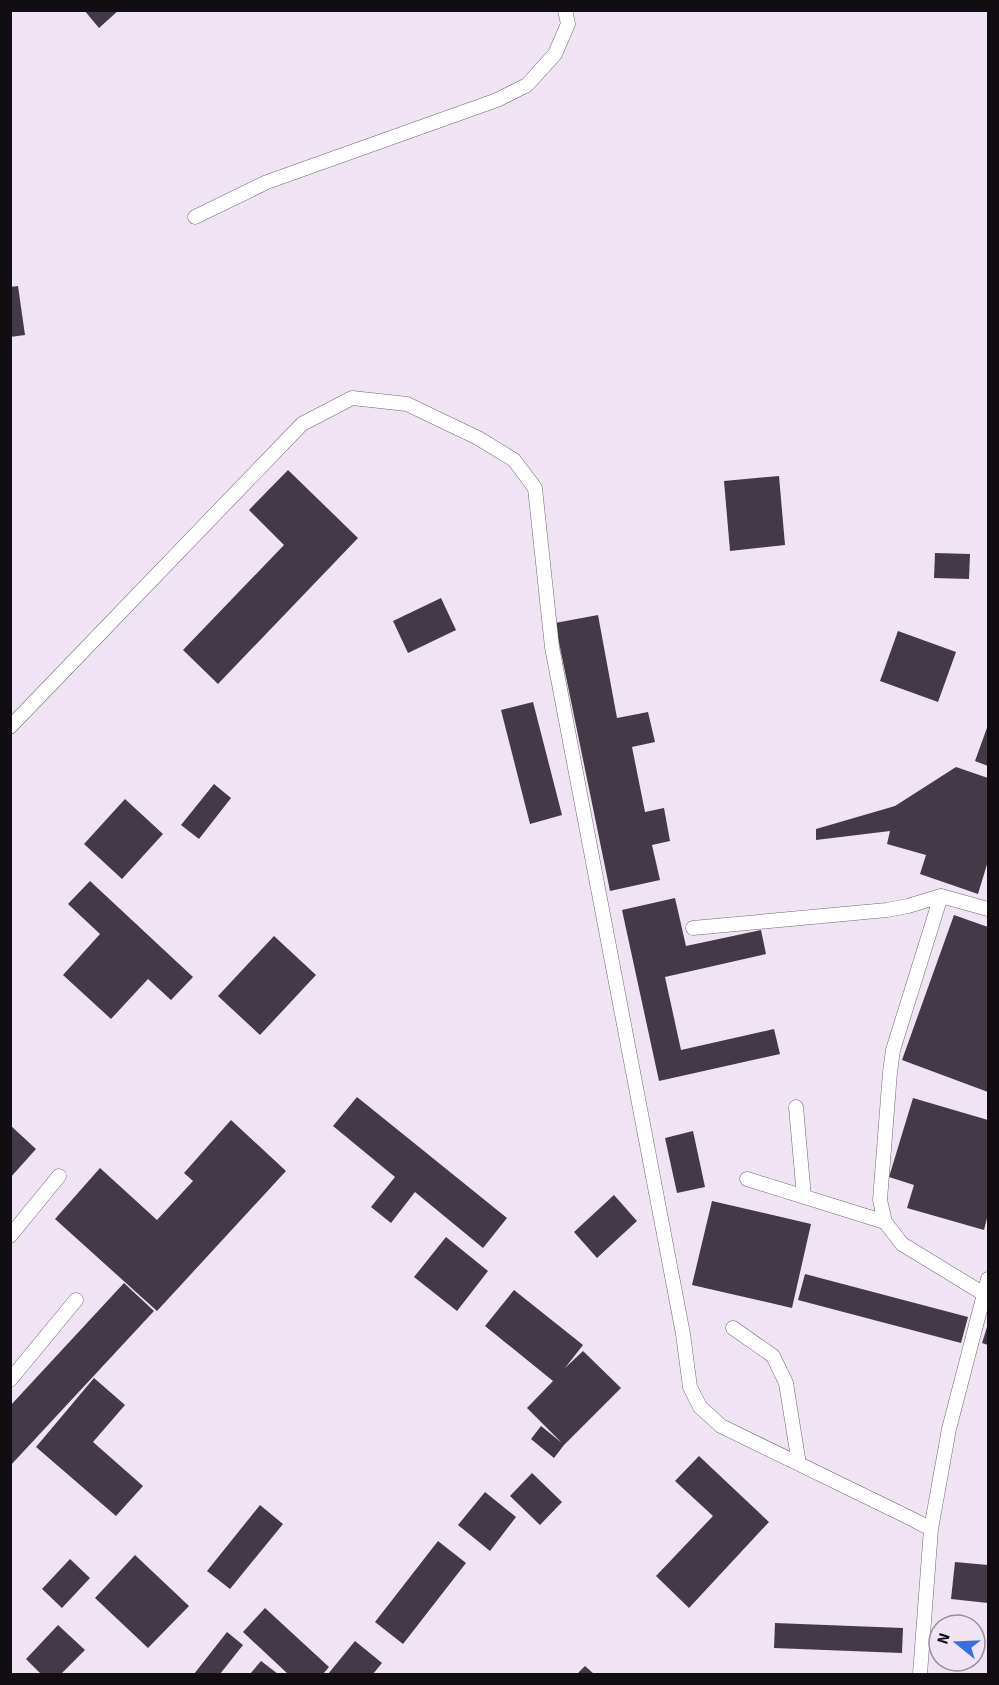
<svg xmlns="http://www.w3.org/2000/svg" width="999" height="1685" font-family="'Source Sans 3',sans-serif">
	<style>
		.building { fill: #443a47 }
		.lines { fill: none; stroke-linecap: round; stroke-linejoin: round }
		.lane-casing { stroke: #726876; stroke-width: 15 }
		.lane { stroke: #fff; stroke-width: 14 }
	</style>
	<rect width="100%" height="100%" fill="#f0e4f4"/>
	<path class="building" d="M84,10H119L99,28Z
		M18,286L25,335L10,337V287Z
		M288,470L358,538L218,684L183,650L284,545L249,510Z
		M779,476L785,545L730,551L724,481Z
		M935,553L970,554L969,579L934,578Z
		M441,598L456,630L408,653L393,621Z
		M598,615L617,718L648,712L655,742L632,747L645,812L664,808L670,841L652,845L660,880L610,891L555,623Z
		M898,631L956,652L938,702L880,681Z
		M533,702L562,815L530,824L501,710Z
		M988,725V766L975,761Z
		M956,767L988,778V861L978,894L920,874L926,855L887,844L890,831L816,840V829L895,806Z
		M214,784L231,798L199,839L181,825Z
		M125,799L163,834L122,879L84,844Z
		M90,881L193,977L171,1000L148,979L111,1019L63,975L100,934L68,904Z
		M675,898L686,946L761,930L766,954L665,977L681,1050L774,1029L780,1054L659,1081L622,910Z
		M954,915L988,927V1092L902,1060Z
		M274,936L316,975L260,1035L218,996Z
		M357,1097L507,1218L483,1248L415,1192L391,1223L371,1207L395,1177L333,1126Z
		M913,1098L988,1120V1214L984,1230L907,1208L914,1185L889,1177Z
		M231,1120L286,1171L157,1311L55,1219L100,1168L157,1220L193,1181L184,1173Z
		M10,1125L36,1149L10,1178Z
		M693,1131L705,1187L677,1193L665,1138Z
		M614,1195L637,1221L597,1258L574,1232Z
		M712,1201L811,1224L792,1308L692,1285Z
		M446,1237L488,1271L457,1311L414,1277Z
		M805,1274L968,1317L961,1343L798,1300Z
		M124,1283L154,1311L10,1466V1406Z
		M514,1290L583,1345L565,1368L583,1351L621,1388L564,1445L554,1458L531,1439L541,1426L562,1443L527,1408L553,1381L485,1326Z
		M988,1324V1345L982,1343Z
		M94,1378L125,1405L93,1442L143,1486L116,1516L36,1447Z
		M699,1456L769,1522L689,1608L656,1576L713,1516L675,1481Z
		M532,1473L562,1502L540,1525L510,1496Z
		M485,1492L516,1517L490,1551L458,1525Z
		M260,1505L283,1524L230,1589L207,1571Z
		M438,1541L466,1563L403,1644L375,1622Z
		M135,1555L189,1606L148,1648L95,1598Z
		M70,1559L90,1578L62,1608L42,1589Z
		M955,1562L988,1565V1603L951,1599Z
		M265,1608L329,1667L323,1674H288L243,1632Z
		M775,1623L903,1628L902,1653L774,1648Z
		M58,1625L85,1650L61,1674H41L26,1659Z
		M227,1632L243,1645L220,1674H194Z
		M355,1641L382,1663L373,1674H328Z
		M261,1661L278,1674H250Z
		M585,1666L594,1674H577Z"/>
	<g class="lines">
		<defs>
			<path id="lane" d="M195,217L267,182L497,100L527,85L555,54L568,24L565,10
				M10,727L302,424L352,398L407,404L478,438L514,460L535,488L552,647L683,1334L690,1387L700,1407L721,1426L908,1517L931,1529L920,1674
				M941,896L893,1050L890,1072L880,1200L885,1222L902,1244L984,1294
				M693,928L887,910L908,906L941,896L988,909
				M796,1107L804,1197
				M747,1179L885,1222
				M10,1236L59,1176
				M733,1328L773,1356L786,1383L799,1464
				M10,1380L76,1300
				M931,1529L949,1429L988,1279"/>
		</defs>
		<use href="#lane" class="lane-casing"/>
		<use href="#lane" class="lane"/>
	</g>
	<rect width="999" height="1685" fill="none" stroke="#110d13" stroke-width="24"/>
	<g transform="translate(957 1643) rotate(288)"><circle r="28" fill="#f0e4f4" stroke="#978e9a" stroke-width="1.5"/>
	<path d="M0-4.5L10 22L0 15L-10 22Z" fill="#396ede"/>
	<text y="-9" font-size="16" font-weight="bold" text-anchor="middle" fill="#110d13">N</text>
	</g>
</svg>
